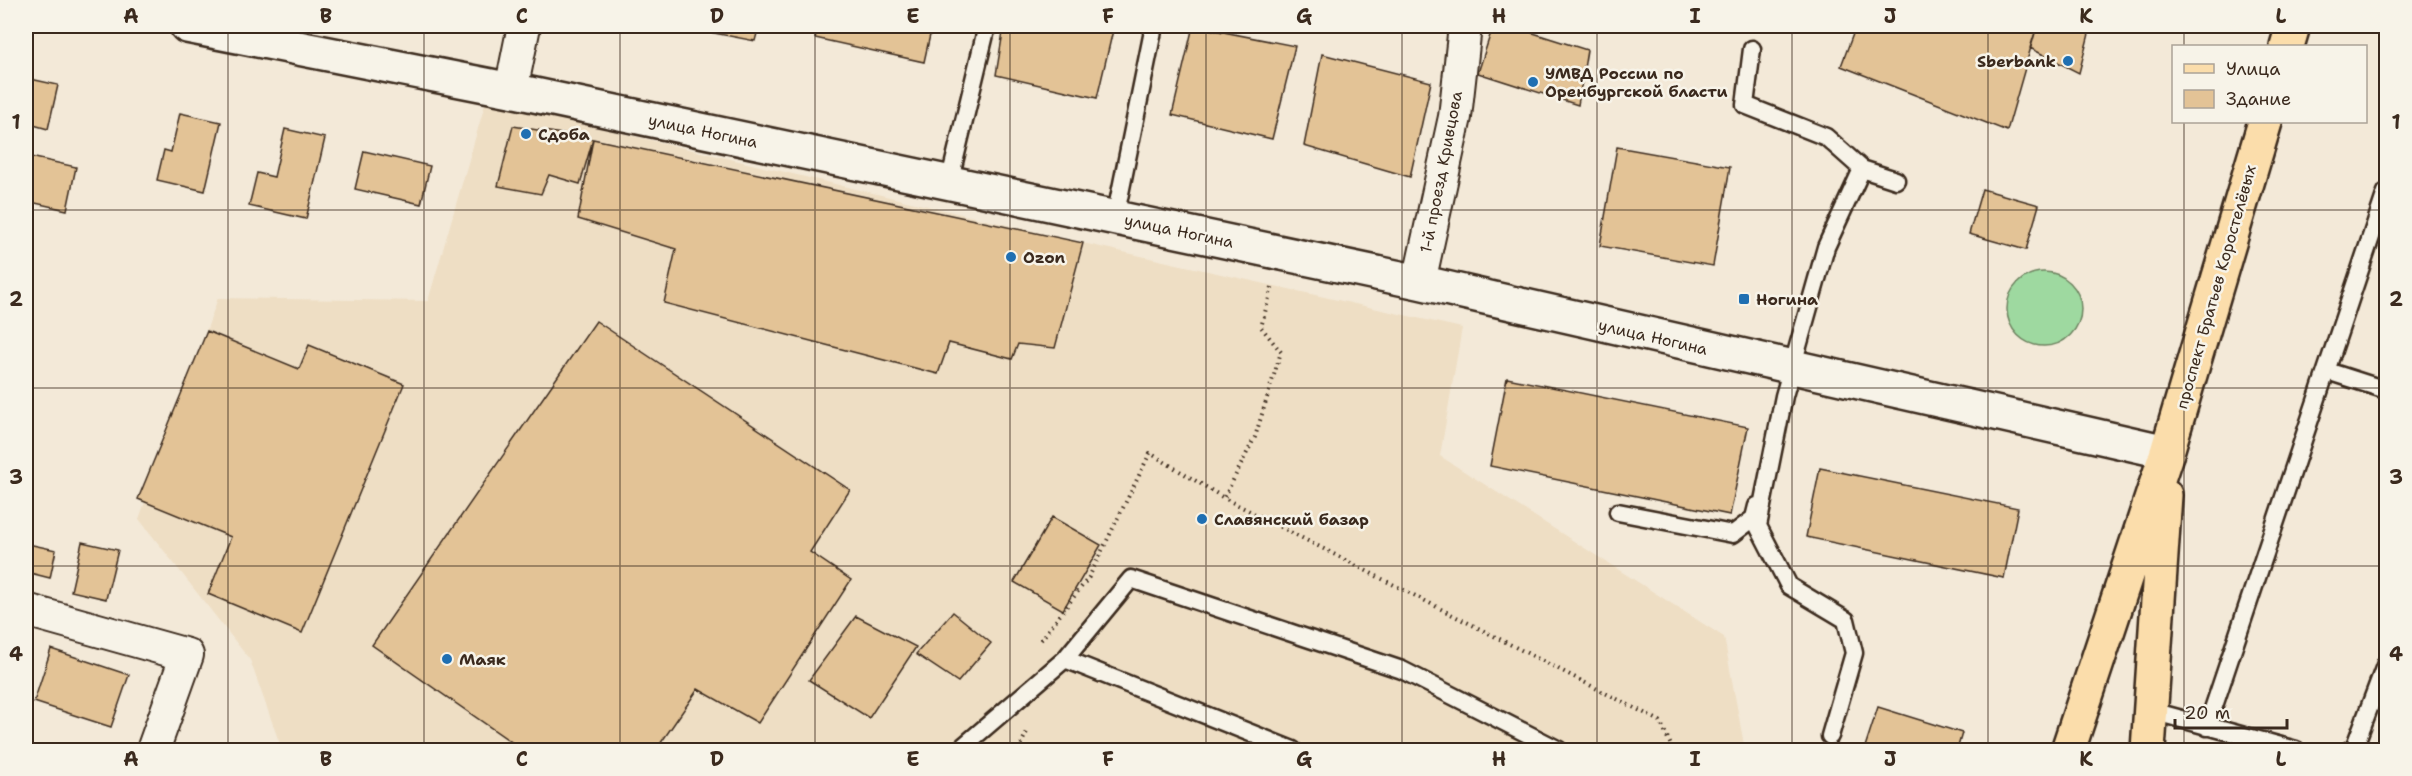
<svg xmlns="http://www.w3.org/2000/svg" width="2412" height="776" font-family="'Shantell Sans',sans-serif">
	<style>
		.built { fill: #eedec4 }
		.green { fill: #9ed9a0; stroke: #6c825f; stroke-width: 1.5 }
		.building { fill: #e3c396; stroke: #3b2a1e; stroke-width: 1.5 }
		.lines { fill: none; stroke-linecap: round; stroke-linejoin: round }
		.service-casing { stroke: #3b2a1e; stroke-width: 21 }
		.minor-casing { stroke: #3b2a1e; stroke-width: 36 }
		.tertiary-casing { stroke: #3b2a1e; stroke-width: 38 }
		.primary-casing { stroke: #3b2a1e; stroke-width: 38 }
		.path { stroke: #3b2a1e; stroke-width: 4; stroke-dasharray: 1.5 4.5; stroke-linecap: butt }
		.service { stroke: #f7f3e8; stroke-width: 16 }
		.minor { stroke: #f7f3e8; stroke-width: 32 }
		.tertiary { stroke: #f7f3e8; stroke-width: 33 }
		.primary { stroke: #fbddab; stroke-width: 33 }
		.grid { fill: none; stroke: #3b2a1e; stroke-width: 1.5; stroke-opacity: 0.55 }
		.poi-dot { fill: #1f6fb2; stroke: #f7f3e8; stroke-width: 2 }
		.labels { text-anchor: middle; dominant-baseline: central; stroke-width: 5; stroke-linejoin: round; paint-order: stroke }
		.poi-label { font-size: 16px; font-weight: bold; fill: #3b2a1e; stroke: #f7f3e8; text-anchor: start }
		.street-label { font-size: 16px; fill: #3b2a1e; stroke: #f7f3e8 }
		.neatline { fill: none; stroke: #3b2a1e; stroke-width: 2 }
		.grid-label { font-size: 20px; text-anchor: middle; font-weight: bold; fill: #3b2a1e }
	</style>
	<rect width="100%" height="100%" fill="#f3e9d8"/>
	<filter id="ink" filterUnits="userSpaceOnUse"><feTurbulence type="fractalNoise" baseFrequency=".0167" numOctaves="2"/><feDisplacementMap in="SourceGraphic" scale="12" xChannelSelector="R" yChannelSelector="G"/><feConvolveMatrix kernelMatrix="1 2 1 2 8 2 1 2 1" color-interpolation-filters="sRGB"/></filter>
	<g filter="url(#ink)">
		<path class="built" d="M486,101L1083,243L1462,328L1440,456L1724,637L1745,750H282L250,660L139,519L218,298L428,301Z"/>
		<path class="green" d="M2007 309a37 37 0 1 1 74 0a37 37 0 1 1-74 0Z"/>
		<path class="building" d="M678,26H759L755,41Z
			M818,26H932L924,62L815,38Z
			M1004,26H1114L1097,98L996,75Z
			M1193,26L1295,46L1272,139L1172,115Z
			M1493,26H1511L1587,50L1578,105L1478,73Z
			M1856,26H2037L2007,131L1841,66Z
			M2037,26H2091L2079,73L2030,48Z
			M1322,54L1431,82L1410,177L1304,146Z
			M26,78L58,85L48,129L26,123Z
			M180,113L221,122L205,191L157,180L164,150L171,152Z
			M513,126L593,139L580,184L549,175L541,194L498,186Z
			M285,129L325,138L306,219L249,206L257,173L274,177Z
			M593,139L1083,243L1055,348L1018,344L1012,359L949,343L938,374L664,303L676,249L578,219Z
			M1617,147L1730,167L1713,266L1600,246Z
			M364,151L430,166L421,204L355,189Z
			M26,156L76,167L67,210L26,201Z
			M1982,189L2039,205L2026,250L1969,234Z
			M596,321L850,490L810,552L851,580L758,723L698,689L656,750H523L372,645Z
			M207,331L299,369L309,345L404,384L302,633L208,594L231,537L138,499Z
			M1507,378L1748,427L1730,515L1490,466Z
			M1820,468L2018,508L2004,578L1806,537Z
			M1052,517L1101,545L1063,610L1014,582Z
			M82,542L118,550L106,599L71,591Z
			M28,544L56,550L50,578L26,572Z
			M953,612L991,643L958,682L916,654Z
			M856,616L916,647L869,718L809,680Z
			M51,649L129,675L111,727L34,702Z
			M1878,707L1962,733L1957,750H1864Z"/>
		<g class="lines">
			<defs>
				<path id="service" d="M1752,49L1745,105L1826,137L1862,169L1896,180
					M949,183L987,26
					M1115,218L1154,26
					M2327,371L2386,390
					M1618,512L1733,534L1754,518L1757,506
					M1065,659L1293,750
					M2152,711L2296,750
					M2207,727L2386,192
					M1830,736L1854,653L1846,620L1789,586L1758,526L1784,396L1826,247L1862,169
					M959,750L1065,659L1131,579L1402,670L1559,750
					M2349,750L2354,748L2386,663"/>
				<path id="minor" d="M511,90L524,26
					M1419,282L1455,117L1465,26
					M26,610L187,655L153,750"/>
				<path id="tertiary" d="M187,26L511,90L1419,282L2167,452"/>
				<path id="primary" d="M2287,46L2293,26
					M2068,750L2167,452L2265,122
					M2148,750L2165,495"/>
			</defs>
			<use href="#service" class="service-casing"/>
			<use href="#minor" class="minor-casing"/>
			<use href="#tertiary" class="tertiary-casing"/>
			<use href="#primary" class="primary-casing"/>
			<path class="path" d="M1272,287L1261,327L1281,352L1255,437L1224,498L1660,721L1673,750
				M1041,640L1089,577L1150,453L1224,498
				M1018,750L1028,730"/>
			<use href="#service" class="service"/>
			<use href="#minor" class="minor"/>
			<use href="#tertiary" class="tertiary"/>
			<use href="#primary" class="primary"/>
		</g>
	</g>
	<path class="grid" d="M228,26V750M424,26V750M620,26V750M815,26V750M1010,26V750M1206,26V750M1402,26V750M1597,26V750M1792,26V750M1988,26V750M2184,26V46M2184,122V750M26,210H2386M26,388H2386M26,566H2386"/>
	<g class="poi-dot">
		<circle cx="2068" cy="61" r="6"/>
		<circle cx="1533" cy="82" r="6"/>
		<circle cx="526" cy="134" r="6"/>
		<circle cx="1011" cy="257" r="6"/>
		<rect x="1738" y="293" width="12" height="12" rx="3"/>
		<circle cx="1202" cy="519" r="6"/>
		<circle cx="447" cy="659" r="6"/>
	</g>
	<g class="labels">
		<g class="poi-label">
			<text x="2056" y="61" text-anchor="end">Sberbank</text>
			<text x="1545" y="73">УМВД России по<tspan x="1545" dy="18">Оренбургской бласти</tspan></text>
			<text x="538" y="134">Сдоба</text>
			<text x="1023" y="257">Ozon</text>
			<text x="1756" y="299">Ногина</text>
			<text x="1214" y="519">Славянский базар</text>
			<text x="459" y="659">Маяк</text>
		</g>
		<g class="street-label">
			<text transform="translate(703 131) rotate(12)">улица Ногина</text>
			<text transform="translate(1441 172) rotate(-79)">1-й проезд Кривцова</text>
			<text transform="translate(1179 231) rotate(12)">улица Ногина</text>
			<text transform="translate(2216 287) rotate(-74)">проспект Братьев Коростелёвых</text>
			<text transform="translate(1653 337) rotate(13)">улица Ногина</text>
		</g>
	</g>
	<rect width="2412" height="776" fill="none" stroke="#f7f3e8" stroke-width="66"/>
	<rect x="2172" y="45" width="195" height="78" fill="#f7f3e8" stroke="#aca397" stroke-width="1.5"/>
	<rect x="2184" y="64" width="30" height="9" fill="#fbddab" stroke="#aca397" stroke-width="1.5"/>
	<text x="2226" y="75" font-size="18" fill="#3b2a1e">Улица</text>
	<rect x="2184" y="90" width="30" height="18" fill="#e3c396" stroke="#aca397" stroke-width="1.5"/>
	<text x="2226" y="105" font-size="18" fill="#3b2a1e">Здание</text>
	<path d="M2175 719v9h112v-9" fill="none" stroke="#3b2a1e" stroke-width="3"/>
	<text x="2184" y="719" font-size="18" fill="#3b2a1e" stroke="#f7f3e8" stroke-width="4.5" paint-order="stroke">20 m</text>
	<rect x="33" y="33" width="2346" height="710" class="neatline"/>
	<g class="grid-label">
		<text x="131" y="23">A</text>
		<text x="326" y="23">B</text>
		<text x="522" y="23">C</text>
		<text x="717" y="23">D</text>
		<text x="913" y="23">E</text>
		<text x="1108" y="23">F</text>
		<text x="1304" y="23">G</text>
		<text x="1499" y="23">H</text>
		<text x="1695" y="23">I</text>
		<text x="1890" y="23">J</text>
		<text x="2086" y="23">K</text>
		<text x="2281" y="23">L</text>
		<text x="16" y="129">1</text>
		<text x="2396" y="129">1</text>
		<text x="16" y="306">2</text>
		<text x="2396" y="306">2</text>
		<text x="16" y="484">3</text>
		<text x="2396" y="484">3</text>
		<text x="16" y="661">4</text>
		<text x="2396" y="661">4</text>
		<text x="131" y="766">A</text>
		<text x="326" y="766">B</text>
		<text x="522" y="766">C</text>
		<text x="717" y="766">D</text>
		<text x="913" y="766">E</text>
		<text x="1108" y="766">F</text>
		<text x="1304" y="766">G</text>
		<text x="1499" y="766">H</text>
		<text x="1695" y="766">I</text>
		<text x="1890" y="766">J</text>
		<text x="2086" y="766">K</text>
		<text x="2281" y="766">L</text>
	</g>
</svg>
